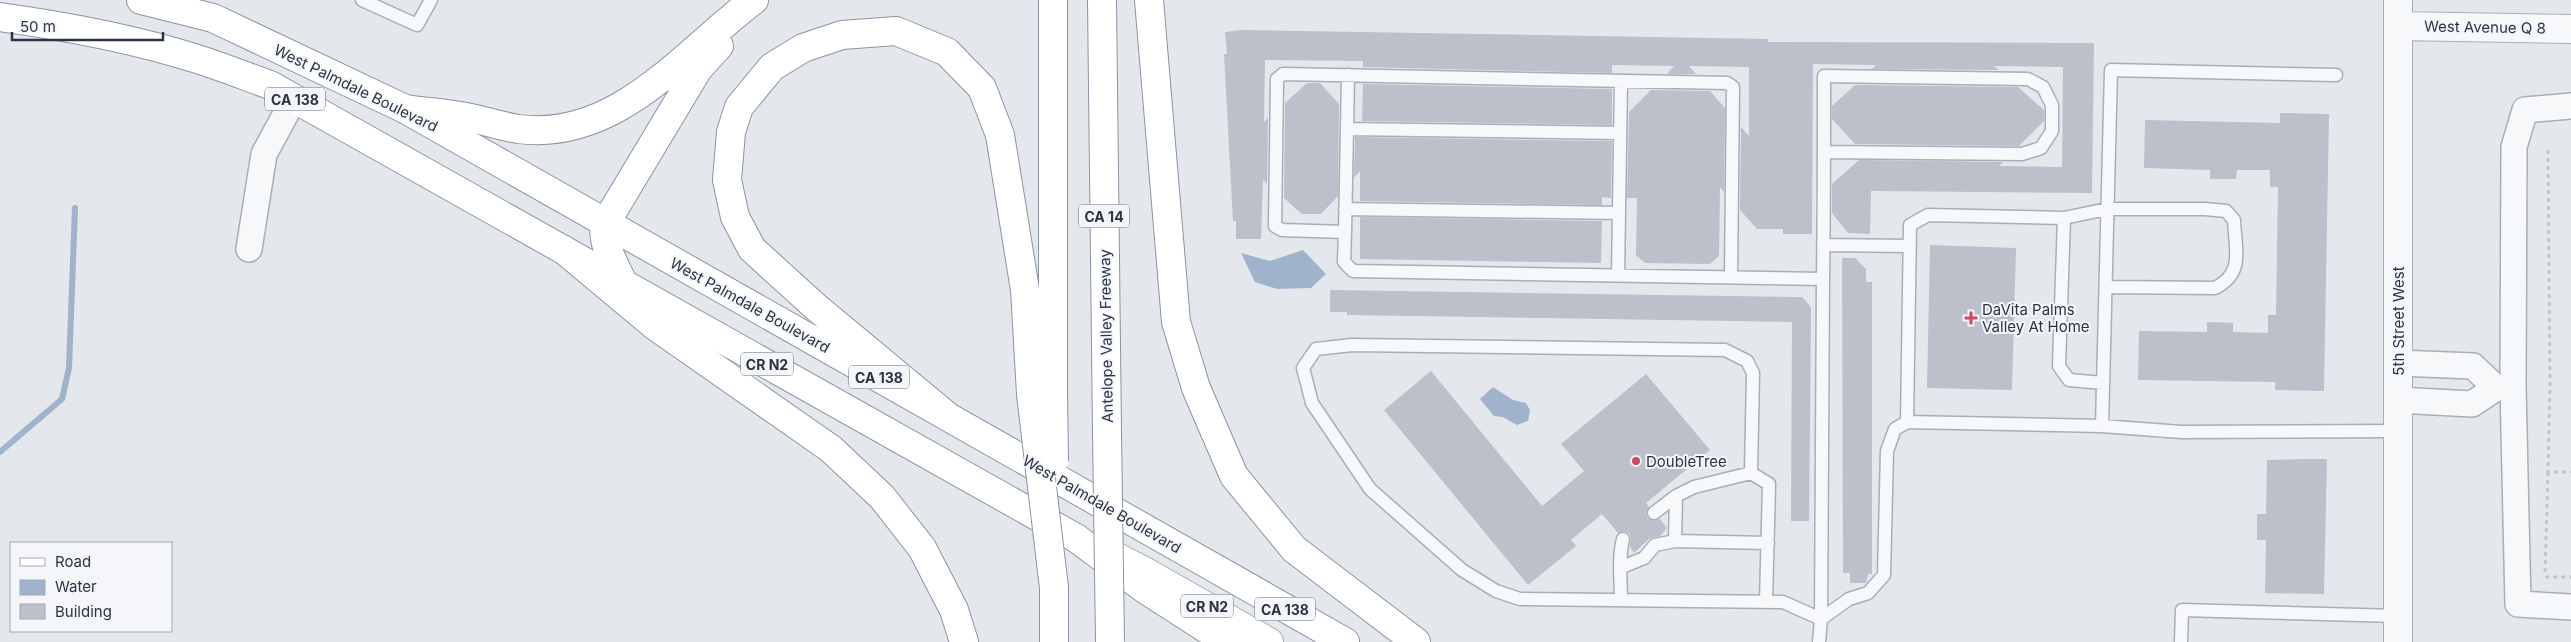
<svg xmlns="http://www.w3.org/2000/svg" width="2571" height="642" font-family="Inter,sans-serif">
	<style>
		.water { fill: #9fb4cc }
		.lines { fill: none; stroke-linecap: round; stroke-linejoin: round }
		.stream { stroke: #9fb4cc; stroke-width: 6 }
		.building { fill: #bbc0ca }
		.service-casing { stroke: #a9aeb7; stroke-width: 15 }
		.minor-casing { stroke: #a9aeb7; stroke-width: 28 }
		.tertiary-casing { stroke: #a9aeb7; stroke-width: 30 }
		.primary-casing { stroke: #a3abb8; stroke-width: 30 }
		.trunk-casing { stroke: #8b94a3; stroke-width: 30 }
		.motorway-casing { stroke: #8b94a3; stroke-width: 30 }
		.path { stroke: #c2c5cb; stroke-width: 3; stroke-dasharray: 4 4; stroke-linecap: butt }
		.service { stroke: #f7f8fa; stroke-width: 12 }
		.minor { stroke: #f7f8fa; stroke-width: 25 }
		.tertiary { stroke: #f7f8fa; stroke-width: 28 }
		.primary { stroke: #fff; stroke-width: 28 }
		.trunk { stroke: #fff; stroke-width: 28 }
		.motorway { stroke: #fff; stroke-width: 28 }
		.motorway-bridge-casing { stroke: #8b94a3; stroke-width: 30; stroke-linecap: butt }
		.motorway-bridge { stroke: #fff; stroke-width: 28 }
		.poi-dot { fill: #d1495b; stroke: #f4f6f9; stroke-width: 2 }
		.labels { text-anchor: middle; dominant-baseline: central; stroke-width: 4; stroke-linejoin: round; paint-order: stroke }
		.shield { fill: #f4f6f9; stroke: #676e7b; stroke-width: 1 }
		.shield-label { font-size: 14px; font-weight: bold; fill: #2b3445 }
		.street-label { font-size: 15px; fill: #2b3445; stroke: #f4f6f9 }
		.poi-label { font-size: 15px; fill: #2b3445; stroke: #f4f6f9; text-anchor: start }
	</style>
	<rect width="100%" height="100%" fill="#e4e7ec"/>
	<path class="water" d="M1303,250L1326,274L1311,288L1277,289L1255,282L1241,253L1270,261Z
		M1493,387L1513,400L1526,403L1530,410L1528,421L1517,425L1503,417L1494,416L1480,399Z"/>
	<g class="lines">
		<path class="stream" d="M0,452L62,399L69,368L75,208"/>
	</g>
	<path class="building" d="M1242,30L1768,39V42L2094,43L2092,193L1871,191L1870,234L1848,233L1832,213V184L1859,160L2003,162L1999,166L2062,167L2063,67L1994,66L1999,70L1872,69L1876,65L1813,64L1812,234H1783V229H1757L1740,210L1741,127L1749,136V67L1689,66L1696,74H1667L1674,66L1612,65V73L1363,67V61L1265,60L1264,122L1268,118L1267,184L1263,179L1261,239H1236V221H1233L1224,54H1227L1225,32Z
		M1307,83H1320L1339,104L1338,196L1321,214H1302L1284,198L1285,103Z
		M1363,84L1612,89V125L1362,121Z
		M1855,85L2018,87L2044,110V121L2019,146L1855,144L1832,119V106Z
		M1651,90L1710,91L1725,108L1724,192L1720,187L1719,256L1710,264L1645,263L1636,255L1637,198H1627L1629,112Z
		M2280,113L2329,114L2324,391L2275,390V382L2138,380L2139,331L2207,332V322L2233,323V332L2268,333V315H2276L2278,187H2270V170H2237L2236,179H2210V170L2144,168L2145,120L2280,123Z
		M1355,137L1612,141L1611,198L1602,197V205L1360,201V171L1354,178Z
		M1360,217L1602,221L1601,263L1360,259Z
		M1930,245L2016,248L2012,390L1927,388Z
		M1842,258H1855L1866,269V282H1872V574H1868L1866,583H1850V573H1843Z
		M1330,290L1802,297L1811,307L1809,521H1791L1792,322L1347,315V312H1330Z
		M1431,371L1542,506L1584,471L1561,444L1646,374L1710,450L1646,503L1649,507L1646,514L1648,518L1655,521L1660,519L1667,528L1660,536L1649,539L1634,553L1630,547L1631,537L1629,533L1624,531L1618,533L1602,514L1571,540L1576,546L1528,585L1384,410Z
		M2307,459H2327L2324,594L2265,593L2266,540H2257V514H2266L2267,460Z"/>
	<g class="lines">
		<defs>
			<path id="service" d="M362,0L417,25L431,0
				M2336,75L2111,70L2102,426L2181,432L2398,431
				M1347,129L1620,133
				M1345,209L1619,213
				M1345,232L1348,75
				M1823,245L1910,246
				M1618,275L1621,81
				M1731,277L1733,87L1727,83L1283,74L1277,79L1275,226L1282,230L1345,232L1344,262L1353,271L1823,279L1821,619L1849,599L1868,593L1884,575L1887,451L1895,429L1907,422L2102,426
				M1823,279C1824,211 1824,144 1824,76L2028,79L2043,87L2052,105V131L2041,148L2022,154L1824,152
				M2103,383L2069,380L2059,366L2064,218L2107,209H2205L2226,211L2234,220C2235,249 2245,273 2215,288L2106,287
				M1907,422L1910,225L1928,215L2064,218
				M1751,473L1694,487L1676,496L1675,541L1768,543
				M1654,513L1676,496
				M1622,567L1644,558L1655,545L1675,541
				M1621,600C1621,580 1618,559 1623,539
				M1766,602L1769,484L1751,473L1753,373L1747,361L1725,350L1352,345L1316,349L1303,368L1312,403L1370,489L1462,570L1496,591L1520,599L1783,602L1821,619L1819,642
				M2181,642L2182,610L2398,616"/>
			<path id="minor" d="M2571,106L2525,110L2514,147L2513,387L2518,604L2571,607
				M249,249L264,154L294,99
				M2398,400L2472,404L2496,388L2473,366L2398,363"/>
			<path id="tertiary" d="M2398,26L2571,29
				M2398,642V0"/>
			<path id="primary" d="M1109,553L1144,571L1269,642"/>
			<path id="trunk" d="M141,0L213,18L405,109L1345,642
				M0,17C65,26 131,38 194,58C220,66 245,76 270,85L1076,538"/>
			<path id="motorway" d="M1102,0L1107,433
				M1149,0L1176,322L1196,388L1234,476L1294,549L1416,642
				M405,109C426,112 446,113 466,117C483,120 500,126 518,129C617,142 683,53 754,0
				M564,250L655,326L831,449L882,497L922,548L954,610L964,642
				M623,283C615,265 601,243 605,224L698,69L719,46
				M1053,392V0
				M946,415L817,308L752,249L735,217L727,180L731,132L739,107L772,67L803,48L842,35L896,31L947,52L982,88L1000,135L1025,290L1031,394
				M1076,538L1146,590L1227,642
				M1054,642V588"/>
		</defs>
		<use href="#service" class="service-casing"/>
		<use href="#minor" class="minor-casing"/>
		<use href="#tertiary" class="tertiary-casing"/>
		<use href="#primary" class="primary-casing"/>
		<use href="#trunk" class="trunk-casing"/>
		<use href="#motorway" class="motorway-casing"/>
		<path class="path" d="M2548,150L2550,386L2548,472H2571
			M2548,472L2545,574L2547,577H2571"/>
		<use href="#service" class="service"/>
		<use href="#minor" class="minor"/>
		<use href="#tertiary" class="tertiary"/>
		<use href="#primary" class="primary"/>
		<use href="#trunk" class="trunk"/>
		<use href="#motorway" class="motorway"/>
		<defs>
			<path id="motorway-bridge" d="M1053,392L1054,461
				M1031,394L1054,588
				M1107,433L1110,642"/>
		</defs>
		<use href="#motorway-bridge" class="motorway-bridge-casing"/>
		<use href="#motorway-bridge" class="motorway-bridge"/>
	</g>
	<g class="poi-dot">
		<path d="M1968.5 310.5h5v5h5v5h-5v5h-5v-5h-5v-5h5z"/>
		<circle cx="1636" cy="461" r="5"/>
	</g>
	<g class="labels">
		<g class="shield">
			<rect x="265" y="87.5" width="60" height="23" rx="4"/>
			<rect x="1079" y="204.5" width="50" height="23" rx="4"/>
			<rect x="741" y="352.5" width="52" height="23" rx="4"/>
			<rect x="849" y="365.5" width="60" height="23" rx="4"/>
			<rect x="1181" y="594.5" width="52" height="23" rx="4"/>
			<rect x="1255" y="597.5" width="60" height="23" rx="4"/>
		</g>
		<g class="shield-label">
			<text x="295" y="99">CA 138</text>
			<text x="1104" y="216">CA 14</text>
			<text x="767" y="364">CR N2</text>
			<text x="879" y="377">CA 138</text>
			<text x="1207" y="606">CR N2</text>
			<text x="1285" y="609">CA 138</text>
		</g>
		<g class="street-label">
			<text transform="translate(2485 27) rotate(1)">West Avenue Q 8</text>
			<text transform="translate(356 88) rotate(26)">West Palmdale Boulevard</text>
			<text transform="translate(750 305) rotate(29)">West Palmdale Boulevard</text>
			<text transform="translate(2398 321) rotate(-90)">5th Street West</text>
			<text transform="translate(1106 336) rotate(-91)">Antelope Valley Freeway</text>
			<text transform="translate(1102 504) rotate(30)">West Palmdale Boulevard</text>
		</g>
		<g class="poi-label">
			<text x="1982" y="309">DaVita Palms<tspan x="1982" dy="17">Valley At Home</tspan></text>
			<text x="1646" y="461">DoubleTree</text>
		</g>
	</g>
	<rect x="10" y="542" width="162" height="90" fill="#f4f6f9" stroke="#a4a8b1"/>
	<rect x="20" y="558" width="25" height="8" fill="#ffffff" stroke="#a4a8b1"/>
	<text x="55" y="567" font-size="15" fill="#2b3445">Road</text>
	<rect x="20" y="580" width="25" height="15" fill="#9fb4cc" stroke="#a4a8b1"/>
	<text x="55" y="592" font-size="15" fill="#2b3445">Water</text>
	<rect x="20" y="604" width="25" height="15" fill="#bbc0ca" stroke="#a4a8b1"/>
	<text x="55" y="617" font-size="15" fill="#2b3445">Building</text>
	<path d="M12 32v8h151v-8" fill="none" stroke="#2b3445" stroke-width="2.5"/>
	<text x="20" y="32" font-size="15" fill="#2b3445" stroke="#f4f6f9" stroke-width="4" paint-order="stroke">50 m</text>
</svg>
